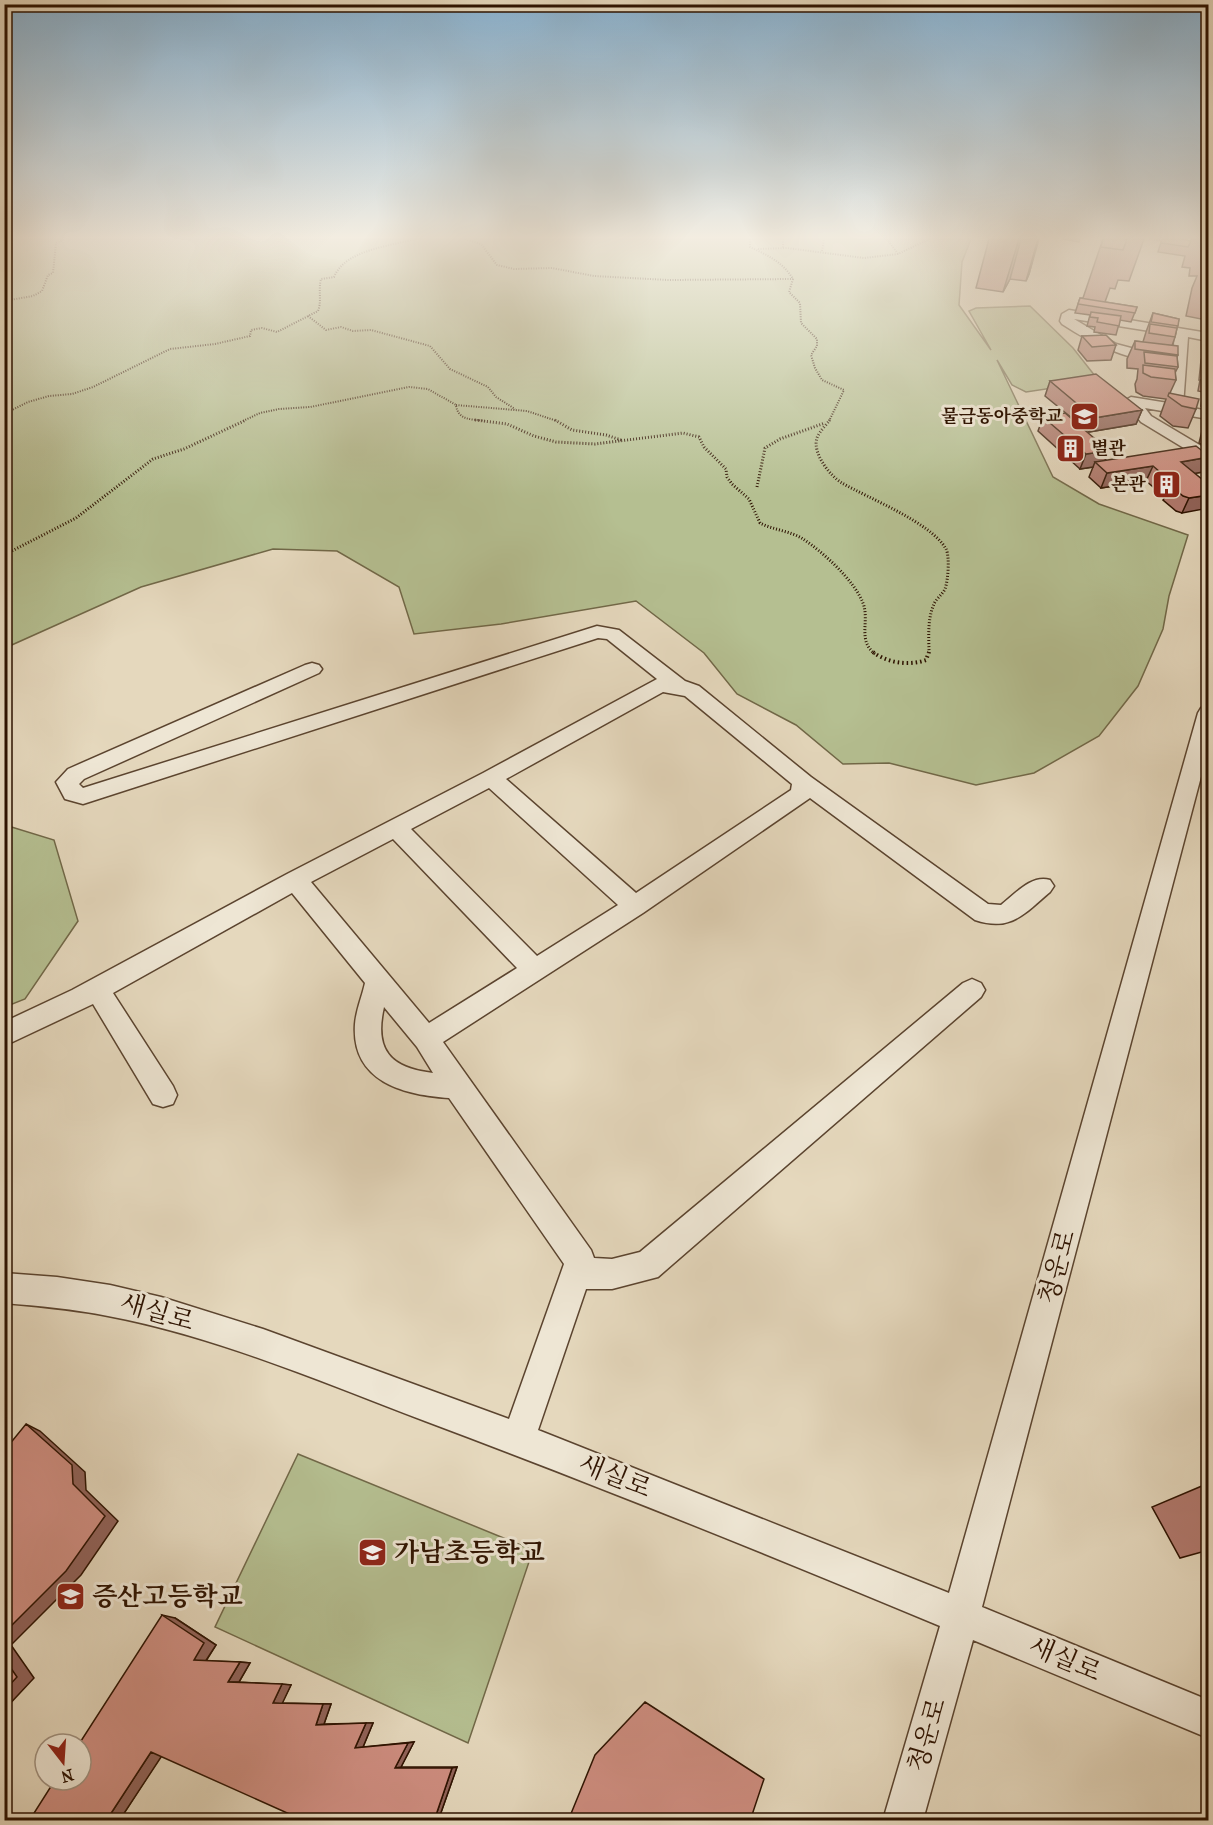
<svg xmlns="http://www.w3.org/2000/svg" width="1213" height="1825" font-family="'IM FELL French Canon','Noto Serif KR',serif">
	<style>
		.green { fill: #b5bf91; stroke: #716848; stroke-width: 1.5 }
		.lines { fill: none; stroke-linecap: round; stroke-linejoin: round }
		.minor-casing { stroke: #5b442f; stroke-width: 3 }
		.path-far2 { stroke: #2d1200; stroke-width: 2; stroke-dasharray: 1 1.5; stroke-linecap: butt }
		.path-far1 { stroke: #2d1200; stroke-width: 3; stroke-dasharray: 1 2; stroke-linecap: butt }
		.path { stroke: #2d1200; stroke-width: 4; stroke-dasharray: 1.5 3; stroke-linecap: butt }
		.minor { fill: #eee6d4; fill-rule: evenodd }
		.wall { fill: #b27a6f; stroke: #2d1200; stroke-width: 1.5 }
		.shaded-wall { fill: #91635a; stroke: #2d1200; stroke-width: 1.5 }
		.building { fill: #cf8e81; stroke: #2d1200; stroke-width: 1.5 }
		.labels { text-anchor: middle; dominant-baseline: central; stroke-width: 6; stroke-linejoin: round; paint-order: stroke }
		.far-poi-label { font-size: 18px; font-weight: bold; fill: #2d1200; stroke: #eee6d4; text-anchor: end }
		.near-street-label { font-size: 26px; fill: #2d1200; stroke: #eee6d4 }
		.near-poi-label { font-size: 26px; font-weight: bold; fill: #2d1200; stroke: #eee6d4; text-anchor: start }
	</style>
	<rect width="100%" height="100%" fill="#e5d8bd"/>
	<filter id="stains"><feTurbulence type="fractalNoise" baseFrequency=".00333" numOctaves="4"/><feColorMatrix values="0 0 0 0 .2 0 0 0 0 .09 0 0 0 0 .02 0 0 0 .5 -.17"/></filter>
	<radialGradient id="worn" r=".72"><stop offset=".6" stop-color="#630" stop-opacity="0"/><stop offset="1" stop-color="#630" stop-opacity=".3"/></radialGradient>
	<path class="green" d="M4,239H971L962,262L959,305L991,350L969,311L976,308L1030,306L1073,348L1099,381L1026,392L1012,385L997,360L1053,477L1099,504L1188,535L1169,596L1163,629L1138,686L1099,736L1034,773L976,785L889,763L843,764L796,725L737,694L704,653L636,601L501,624L414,634L399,587L337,551L273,549L141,587L5,648Z
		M5,825L54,840L78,921L25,999L5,1007Z
		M298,1454L533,1550L468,1743L215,1627Z"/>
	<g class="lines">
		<defs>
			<path id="minor" d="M1069,310L1208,333V341L1188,337L1183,406L1208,411V419L1145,408L1151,416L1208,450V461L1202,459L1141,422L1124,401L1131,397L1168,403L1175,335L1074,319L1116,344L1165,357L1167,360L1160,364C1123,357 1094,345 1062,324L1060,321L1062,314Z
				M597,626L619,630L685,681L699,686L811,777L988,904L1001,905C1015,894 1032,874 1050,880L1054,886L1050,892C1024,914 1011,932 975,920L810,798L643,913L443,1042L591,1250L594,1258L612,1259L640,1252L963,983L972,979L981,983L985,990L981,997L658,1277L612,1289H586L538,1430L949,1593L1198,713L1201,708L1208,706V750L982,1607L1208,1700V1738L973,1640L923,1820H883L940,1626C770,1555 598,1486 425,1421C322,1382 218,1337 108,1316C74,1309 39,1306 4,1303V1273L57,1277L110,1285L161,1297L263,1329L509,1419L564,1264L449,1098C404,1095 351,1082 355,1024C356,1010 362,997 365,983L292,893L113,993L173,1086L177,1095L173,1104L163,1107L153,1104L93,1004L4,1046V1022L72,990L287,874L483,773L657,679L607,639L598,638L83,804L65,799L56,782L68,769L305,665L312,663L319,665L322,669L319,673L84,779L79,784L83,788ZM663,692L685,696L792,784L791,790L636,893L506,779ZM489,788L618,905L537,956L411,829ZM393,839L517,968L429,1023L311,882ZM384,1007L417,1047L433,1073C390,1068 374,1050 384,1007Z"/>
		</defs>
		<use href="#minor" class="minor-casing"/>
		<path class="path-far2" d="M465,239L481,244L497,265L514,269L552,268L594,276L668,280L793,279
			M750,239V247C767,255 783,262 793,279L789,292L800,303L801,323L817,339V346L811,355L815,368L822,380L844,390L829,421
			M783,239V248
			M887,239L898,254
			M1149,239L1167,241
			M758,249L787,248L864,258L898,254L929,239
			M822,251L824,239
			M4,301L33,296L42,291L48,275L53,273L56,243L65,239
			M308,316L326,330L341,327L353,331L371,330L430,346L450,369L488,387L496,397L515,409
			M456,405L527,411L557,421
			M4,414L28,402L49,396L72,394L93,387L170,349L215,344L250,336L251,330L262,328L277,332L318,311C322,301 318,290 321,279L334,277C345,250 390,246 415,239
			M243,421L260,413L279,409L310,407L409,387L428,389L456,405C458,421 472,419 486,421"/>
		<path class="path-far1" d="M475,420L507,424L534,436L556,442L595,444L683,433L699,437L704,447L726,469L727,477L732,484L749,499L760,523C773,530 791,531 803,539C823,552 854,580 863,603C870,621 857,640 875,654
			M555,420L572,430L606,435L621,440
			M830,420C826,425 819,432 817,438C812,453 830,476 842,483C868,498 932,523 946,549C950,557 948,581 945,589C942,595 936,599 934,604C927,620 929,637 929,654
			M757,487L765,448L780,439L825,423
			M4,555L76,518L153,459L184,449L246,420"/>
		<path class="path" d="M873,652C887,663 909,666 926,660L929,652"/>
		<use href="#minor" class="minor"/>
	</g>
	<path class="wall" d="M989,239H1038L1029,274L1026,281L1010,279L1003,292L976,288Z
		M1063,239H1080L1079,242Z
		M1103,239H1144L1129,281L1118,280L1115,289L1110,288L1105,302L1137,307L1131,322L1120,320L1116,335L1094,332L1095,327L1087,326L1090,315L1075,313L1080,298H1083Z
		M1162,239L1191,241L1192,239H1209V314L1206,320L1186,316L1192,288L1197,276H1189L1190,268L1182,267L1185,256L1158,252Z
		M1153,313L1179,319L1175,337L1172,346L1178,355L1177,357L1178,367L1175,373L1176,380L1170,393L1196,409L1188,428L1173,426L1160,416L1166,399L1143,396L1136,392L1135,384L1137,379L1138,369L1127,368V359L1135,341L1143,342L1146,332Z
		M1082,336L1116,345L1111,360L1087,361L1078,350Z
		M1209,340V407L1201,406L1203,392L1198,391L1200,380H1199L1201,360Z
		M1050,381L1142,410L1136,424L1089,432L1045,396Z
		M1043,417L1109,451L1105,461L1209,456V460L1203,472L1194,473L1209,485L1182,513L1176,511L1163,500L1165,497L1146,481L1101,488L1089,477L1093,467L1080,469L1038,431Z
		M1209,417V449L1199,443L1202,431Z
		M1209,1189V1196L1205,1192Z
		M1209,1483V1550L1180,1558L1152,1507Z
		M175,1618L216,1645L206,1661L240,1662L250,1663L239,1682L291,1685L282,1703L331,1704L324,1724L373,1723L363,1747L414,1742L401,1767H457L438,1821L161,1756L119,1821H29Z"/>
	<path class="shaded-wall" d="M1019,239H1021L1010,279L1003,292Z
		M1038,239H1039L1029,274L1026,281Z
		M1142,410L1136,424L1089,432L1094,418Z
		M1109,451L1103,465L1095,462L1093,467L1080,469L1086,454Z
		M1209,457V460L1203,472L1174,477L1181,462Z
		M1153,466L1146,481L1101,488L1107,473Z
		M1209,495V508L1182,513L1189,498Z
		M26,1424L40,1431L85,1472L86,1490L118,1521L81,1575L11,1645L34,1678L4,1710V1633L73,1484Z
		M162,1615L175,1618L216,1645L205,1662L194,1660Z
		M240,1662L250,1663L239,1682H228Z
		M282,1684L291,1685L282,1704L273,1703Z
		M323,1704H331L324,1724L316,1725Z
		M366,1723H373L363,1747L355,1748Z
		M414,1742L401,1767L395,1768L408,1743Z
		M165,1751L119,1821H106L151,1752Z
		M457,1767L438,1821H434L452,1768Z"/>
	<path class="building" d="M1103,239H1127L1123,250L1101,247Z
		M1162,239H1181L1191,241L1188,247L1161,243Z
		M1209,252V272H1205Z
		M1080,298L1137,307L1135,313L1078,304Z
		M1091,312L1121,316L1119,326L1097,322L1098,318L1090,317Z
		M1153,313L1179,319L1178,326L1151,322Z
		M1150,324L1177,328L1175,337L1149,333Z
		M1106,335L1116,345L1092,347L1082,336Z
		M1135,341L1178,346V355L1135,349Z
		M1209,346V361H1207Z
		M1144,352L1177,356L1178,367L1145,363Z
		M1207,363H1209V373L1206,372Z
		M1143,365L1175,369L1176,380L1151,377L1143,373Z
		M1096,374L1142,410L1094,418L1050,381Z
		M1169,393L1199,399L1196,409L1182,406L1168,396Z
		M1065,413L1109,451L1086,454L1043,417Z
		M1196,446L1209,456V457L1181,462L1209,485V495L1189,498L1183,496L1170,485H1175L1153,466L1107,473L1095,462Z
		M26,1424L72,1465L73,1484L105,1516L66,1571L4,1633V1451Z
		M162,1615L204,1643L194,1660L240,1662L228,1682L282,1684L273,1703L323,1704L316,1725L366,1723L355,1748L408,1743L395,1768H452L434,1821H305L151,1752L106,1821H29L55,1780H81V1744H79Z
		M4,1658L17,1677L4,1691Z
		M645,1702L764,1779L750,1821H568L595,1755Z"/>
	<linearGradient id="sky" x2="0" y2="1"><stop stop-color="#89b5d6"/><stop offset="0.48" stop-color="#f3ede1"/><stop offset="1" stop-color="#f3ede1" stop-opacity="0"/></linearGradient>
	<rect width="1213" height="495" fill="url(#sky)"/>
	<defs>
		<symbol id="school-square" viewBox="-11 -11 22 22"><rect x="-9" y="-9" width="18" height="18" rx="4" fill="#8f2418" stroke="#eee6d4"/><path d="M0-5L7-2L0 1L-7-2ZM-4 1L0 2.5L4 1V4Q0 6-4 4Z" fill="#fff"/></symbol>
		<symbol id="building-square" viewBox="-11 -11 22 22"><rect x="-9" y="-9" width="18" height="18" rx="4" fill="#8f2418" stroke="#eee6d4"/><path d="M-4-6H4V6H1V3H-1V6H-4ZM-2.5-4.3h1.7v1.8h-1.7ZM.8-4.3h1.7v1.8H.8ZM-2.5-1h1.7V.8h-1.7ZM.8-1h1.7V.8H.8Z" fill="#fff"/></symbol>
	</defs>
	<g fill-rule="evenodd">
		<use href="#school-square" x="1068" y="400" width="33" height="33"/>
		<use href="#building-square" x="1054" y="432" width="33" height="33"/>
		<use href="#building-square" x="1150" y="468" width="33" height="33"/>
		<use href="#school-square" x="356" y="1536" width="33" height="33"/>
		<use href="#school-square" x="54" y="1580" width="33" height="33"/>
	</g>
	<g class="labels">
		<g class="far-poi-label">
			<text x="1063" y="416">물금동아중학교</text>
			<text x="1091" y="448" text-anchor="start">별관</text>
			<text x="1146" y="484">본관</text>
		</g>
		<g class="near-street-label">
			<text transform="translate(1057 1267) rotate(-75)">청운로</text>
			<text transform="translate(157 1312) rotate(16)">새실로</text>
			<text transform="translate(615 1476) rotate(22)">새실로</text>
			<text transform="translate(1065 1659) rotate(23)">새실로</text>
			<text transform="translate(927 1735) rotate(-74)">청운로</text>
		</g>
		<g class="near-poi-label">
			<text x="394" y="1552">가남초등학교</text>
			<text x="92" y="1596">증산고등학교</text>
		</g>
	</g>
	<rect width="1213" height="1825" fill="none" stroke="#e5d8bd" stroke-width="24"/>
	<rect x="6" y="6" width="1201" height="1813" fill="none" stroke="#2d1200" stroke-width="3"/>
	<rect x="12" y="12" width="1189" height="1801" fill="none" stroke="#2d1200" stroke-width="1.5"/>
	<g transform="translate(63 1762) rotate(163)"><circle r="28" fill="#eee6d4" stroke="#a1917f" stroke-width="1.5"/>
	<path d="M0-4.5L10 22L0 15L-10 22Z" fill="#8f2418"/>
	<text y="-9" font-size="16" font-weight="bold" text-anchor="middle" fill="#2d1200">N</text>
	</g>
	<rect width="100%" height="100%" filter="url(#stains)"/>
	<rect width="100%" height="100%" fill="url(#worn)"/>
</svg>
